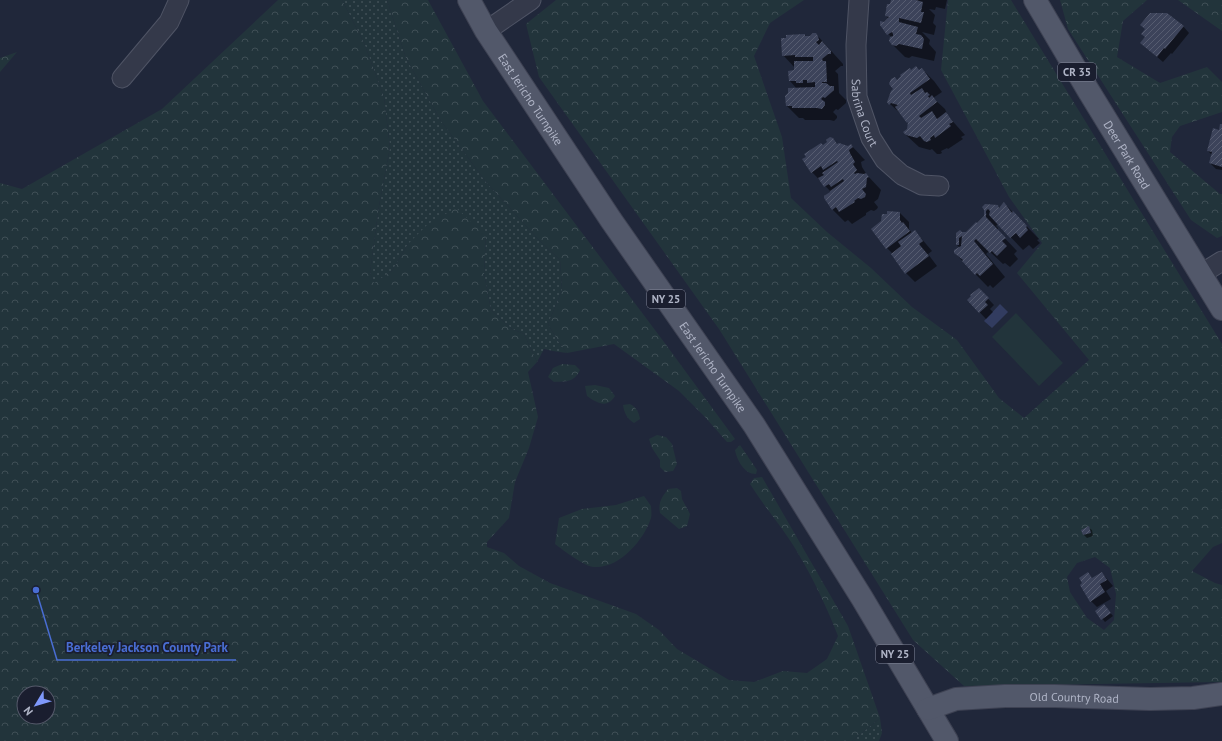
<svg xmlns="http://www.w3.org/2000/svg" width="1222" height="741" font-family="'PT Sans',sans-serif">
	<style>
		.grass { fill: url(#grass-dots) }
		.forest { fill: url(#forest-crowns); fill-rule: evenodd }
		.pitch { fill: #22343b }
		.water { fill: #323c60 }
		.shadow { fill: #0007 }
		.building { fill: url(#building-hatch) }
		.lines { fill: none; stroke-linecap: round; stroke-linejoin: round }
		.minor-casing { stroke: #4f5465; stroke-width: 21 }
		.major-casing { stroke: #3e4253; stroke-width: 24 }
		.minor { stroke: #34394a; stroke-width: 19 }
		.major { stroke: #52586a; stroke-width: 22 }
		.labels { text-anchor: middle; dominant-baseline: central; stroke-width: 3.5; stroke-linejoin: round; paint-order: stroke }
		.shield { fill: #1a1e2f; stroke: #828799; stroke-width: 1 }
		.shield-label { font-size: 11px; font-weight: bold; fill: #afb4c6 }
		.street-label { font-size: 12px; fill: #afb4c6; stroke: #1a1e2f }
		.leader { fill: none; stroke: #496dd3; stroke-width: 1.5 }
		.callout-dot { fill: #496dd3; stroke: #1a1e2f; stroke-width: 1.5 }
		.callout-label { font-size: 13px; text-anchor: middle; font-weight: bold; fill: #496dd3; stroke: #1a1e2f; stroke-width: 3.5; stroke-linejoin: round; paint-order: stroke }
	</style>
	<defs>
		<pattern id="grass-dots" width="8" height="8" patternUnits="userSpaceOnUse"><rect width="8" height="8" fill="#22343b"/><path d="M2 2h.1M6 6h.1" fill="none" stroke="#404f56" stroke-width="1.8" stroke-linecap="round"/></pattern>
		<pattern id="forest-crowns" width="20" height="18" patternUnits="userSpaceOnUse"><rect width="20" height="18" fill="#22343b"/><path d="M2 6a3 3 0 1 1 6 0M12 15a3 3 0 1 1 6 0" fill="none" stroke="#404f56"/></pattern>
		<pattern id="building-hatch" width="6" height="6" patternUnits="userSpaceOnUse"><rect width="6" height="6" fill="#3c435a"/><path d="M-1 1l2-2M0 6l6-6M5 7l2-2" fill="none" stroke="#565c70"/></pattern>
	</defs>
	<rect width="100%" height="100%" fill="#20273a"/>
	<path class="grass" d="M342,0H387L406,58L441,121L486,182L538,239L560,260L562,290L548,324L558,341L567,353L553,351L544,349L537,362L524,334L512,329L491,310L484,273L486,235L408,244L392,271L374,284L370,272L379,206L390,147L384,97L364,43Z
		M880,718L882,733L879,741H852Z"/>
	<path class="forest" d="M278,0H342L364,43L384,97L390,147L379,206L370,272L374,283L392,271L408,244L428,224L456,208L486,235L484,273L491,310L512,329L524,334L537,362L528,372L538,417L529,448L515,482L509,518L487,542V547L504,553L519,566L550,583L636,614L659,630L677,649L729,680L754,682L783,671L807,673L827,659L838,636C827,608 814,580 799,555C785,530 765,508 750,484L754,478L762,477L848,626L880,718L852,741H0V183L22,189L162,109ZM24,693H48V717H24Z
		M387,0H428L483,101L664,342L735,439L731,442H727L705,417L679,391L614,344L567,353L558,341L548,324L562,290L560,260L538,239L486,182L441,121L406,58Z
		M556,0H804L770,23L754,56L782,137L791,198L827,232L871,268L912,307L957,340L999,398L1024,418L1089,360L1017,273L1042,243L1009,197L941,70L948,0H1011L1222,344V543L1213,547L1192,571L1215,583L1222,585V682L964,686L913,640L719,329L539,77L526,24ZM1095,557L1110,568L1116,594L1114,620L1104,630L1087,618L1070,592L1067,577L1077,563Z
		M1060,0H1147L1123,21L1117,57L1160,83L1207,67L1222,82V112L1180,126L1172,137L1170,152L1220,194H1222V236L1217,238L1191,220L1068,29Z
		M1178,0H1222V31Z
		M17,52L0,72V58Z
		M562,364L575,365L580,370C574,383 566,381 554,382L548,377L553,368Z
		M595,385L609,388L615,396C607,409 597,403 587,396L585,386Z
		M630,404C636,407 639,412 640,419L634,423C627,419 624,412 623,405Z
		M657,435L666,437L672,444L677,464L673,471L665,472L660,467V460L652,448L649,439Z
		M740,445L757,470L756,474C744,474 737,460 735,450Z
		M677,488L681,491L682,499L690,514L687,526L679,529L660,513C658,502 662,497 668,489Z
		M644,496L651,506C651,509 652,514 651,518C644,540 619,569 594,567C585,567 563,550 555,544L559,518L582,509L616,505Z"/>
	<path class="pitch" d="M1016,313L1063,363L1039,386L992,337Z"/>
	<path class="water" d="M1000,304L1008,312L992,328L984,321Z"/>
	<path class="shadow" d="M892,0H947L945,9L936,7L935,10L929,9L935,15L933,23L936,26L934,35L922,32L930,40L929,44L936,52L934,61L912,56L909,58L905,57L892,44L891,37L881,25L889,19L886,16Z
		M1183,26L1189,33L1172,54L1171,53L1163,62L1141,43L1146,38Z
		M816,34L843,64V66H841L835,71L838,74L839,93L846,100V103L838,110L836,109L833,112L837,116V118L834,121L830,120H805L803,118H799L787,106L789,93L797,89L790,81L795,71V68L783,55L805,35L806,37H810Z
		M922,69L934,81L942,92L933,98L945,109L948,116L965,135L961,137L963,139L948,149L947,148L941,151L942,153L940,154H937L932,149L930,150L919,147L906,135L909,124L903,116L890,104L897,80L912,71H919Z
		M1222,125V170L1216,169L1210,163L1212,155L1208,151Z
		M832,139L838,145L848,147L851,145L863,158L865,160L861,162L862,167L867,175L881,190L878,199L874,202L878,207L877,209L874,211L871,210L866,213V215L852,224L848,220L845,222L832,209L831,192L812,172L823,146Z
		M1004,203L1039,239L1037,240L1040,243L1033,249L1029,245L1023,250L998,224L996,226L998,228V231L1017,251L1014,254L1018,259L1010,267L1005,263L1003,264L989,251L986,254L1005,277L993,288L990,285L988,287L955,253L960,248L957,245V233H967L987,214L985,212V209L998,206L1000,208Z
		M900,213L909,222V229L912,233L915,231L932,251L928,254L937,266L915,282L906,273L893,254L887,248Z
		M979,289L994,305L990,309L993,312L986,319L968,300Z
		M1089,528L1092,530L1093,536L1087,538L1084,535L1082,530Z
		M1102,573L1113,586L1106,591L1111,599L1097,607L1091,601L1088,574L1093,579Z
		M1106,608L1113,616L1105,622L1096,611Z"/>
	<path class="building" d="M891,0H916L923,2L921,12H924L921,23L899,18V22L918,27L916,34L921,35L924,39L922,49L899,44L896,46L892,45L889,41L890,37L893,36V34L892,32L887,35L880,25V21L884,22L889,17L885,16L887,4H890Z
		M1150,13H1167L1184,26L1165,49L1164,48L1157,57L1140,43L1145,37L1141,34L1145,29L1140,25Z
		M813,33H816L818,36L819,40L816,42L819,45L822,41L831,51V54H828L822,59L823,61H826L827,82H822V83H826L830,86H834V90L825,98L823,97L821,99L825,102V105L822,109L817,108H792V106H786L785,96L788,93V88L815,87V82L807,83V80H803V83H796V81H789L788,71L794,70V61H813V57H795V55L782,56L781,38H786V35L805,34V36H810Z
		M916,66L919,70L922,68L930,79L910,93L911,95L922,88L925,93L927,92L930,95L928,96L929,98L932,95L937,102L919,116L921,118L932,111L937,119L946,112L953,122L949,124L951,126L935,138L934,135L930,138L931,140L927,142L924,141L920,136L917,138L906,135L903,132L907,129L908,122L907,123L895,107L898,105L891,103L889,105L887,102L891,91L893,89L889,84L891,79L895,77L897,80L901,76L900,75L910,68L911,70Z
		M1220,124H1222V167L1209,163L1212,152L1207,151L1213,128L1219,130Z
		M830,137L833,138L837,144L839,143L848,146L851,144L853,147L849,150L850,153L855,162L853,164L857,170L854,173L855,174L857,173L864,174L866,173L869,177L867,178L866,187L862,189L866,194L865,197L861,199L858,198L854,201L855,202L839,212L836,207L832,210L824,198V196L830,192V191L844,181L843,179L831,187L829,184L824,187L818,178L824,175L822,173L838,162L837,161L823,170L821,166L811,173L802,159L806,157L804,154L821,143L823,145L827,142L826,140Z
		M1004,202L1012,213L1013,211L1027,226L1026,227L1028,230L1020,238L1016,233L1010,238L989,215L990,211L988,209L986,211V217L1006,238L1002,241L1007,246L997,256L992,251L990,253L976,239L974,241L993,264L980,276L977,273L975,275L962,261L963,260L954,253V250L961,246L962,236L959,238V245H956V233L960,230L962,232H966L976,222L977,223L984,216V210L982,207L985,204L998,205L999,208Z
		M887,211L900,212V220L902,223L903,222L910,231L886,249L871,229L881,221L882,214H887Z
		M915,230L923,241L919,244L929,256L905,274L891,254L901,246L898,242Z
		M979,288L989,298L985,302L988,305L979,313L967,300L971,296L970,295Z
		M1089,526L1091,533L1083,535L1081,530Z
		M1088,572L1092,578L1102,572L1107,580L1100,584L1105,592L1090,602L1080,585L1082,583L1079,578Z
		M1104,604L1111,613L1101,620L1095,611Z"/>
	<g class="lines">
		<defs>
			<g id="minor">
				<path id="s1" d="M859,0L856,45L857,97L871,138L885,160L902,175L922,185L939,186"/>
				<path d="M486,31L531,0"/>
				<path d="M122,78L169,22L179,0"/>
				<path d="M1201,274L1222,261"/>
			</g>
			<g id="major">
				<path id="s2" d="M469,0L486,31L611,220L754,425L862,598L947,741"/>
				<path id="s3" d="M1035,0L1088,90L1222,309"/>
				<path id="s4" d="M928,709L956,699L1005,696H1055L1150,699L1193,698L1222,694"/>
			</g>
		</defs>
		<use href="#minor" class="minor-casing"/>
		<use href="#major" class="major-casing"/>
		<use href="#minor" class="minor"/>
		<use href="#major" class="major"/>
	</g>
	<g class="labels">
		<g class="shield">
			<rect x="1058" y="63" width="38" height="18" rx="3"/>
			<rect x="647" y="290" width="38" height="18" rx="3"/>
			<rect x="876" y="645" width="38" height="18" rx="3"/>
		</g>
		<g class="shield-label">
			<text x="1077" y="72">CR 35</text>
			<text x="666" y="299">NY 25</text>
			<text x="895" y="654">NY 25</text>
		</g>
		<g class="street-label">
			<text stroke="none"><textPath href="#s2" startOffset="117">East Jericho Turnpike</textPath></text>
			<text stroke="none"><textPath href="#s1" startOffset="114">Sabrina Court</textPath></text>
			<text stroke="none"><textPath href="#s3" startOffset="180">Deer Park Road</textPath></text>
			<text stroke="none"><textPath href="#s2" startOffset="441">East Jericho Turnpike</textPath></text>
			<text stroke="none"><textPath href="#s4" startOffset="148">Old Country Road</textPath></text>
		</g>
	</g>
	<path class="leader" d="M36 590L57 660H236"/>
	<circle class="callout-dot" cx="36" cy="590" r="4"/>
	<g class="callout-label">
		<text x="147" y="652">Berkeley Jackson County Park</text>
	</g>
	<g transform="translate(36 705) rotate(232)"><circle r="19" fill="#1a1e2f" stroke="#565a6b"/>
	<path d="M0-3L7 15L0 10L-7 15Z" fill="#7f98fb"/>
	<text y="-6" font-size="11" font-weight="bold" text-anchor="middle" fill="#afb4c6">N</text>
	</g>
</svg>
